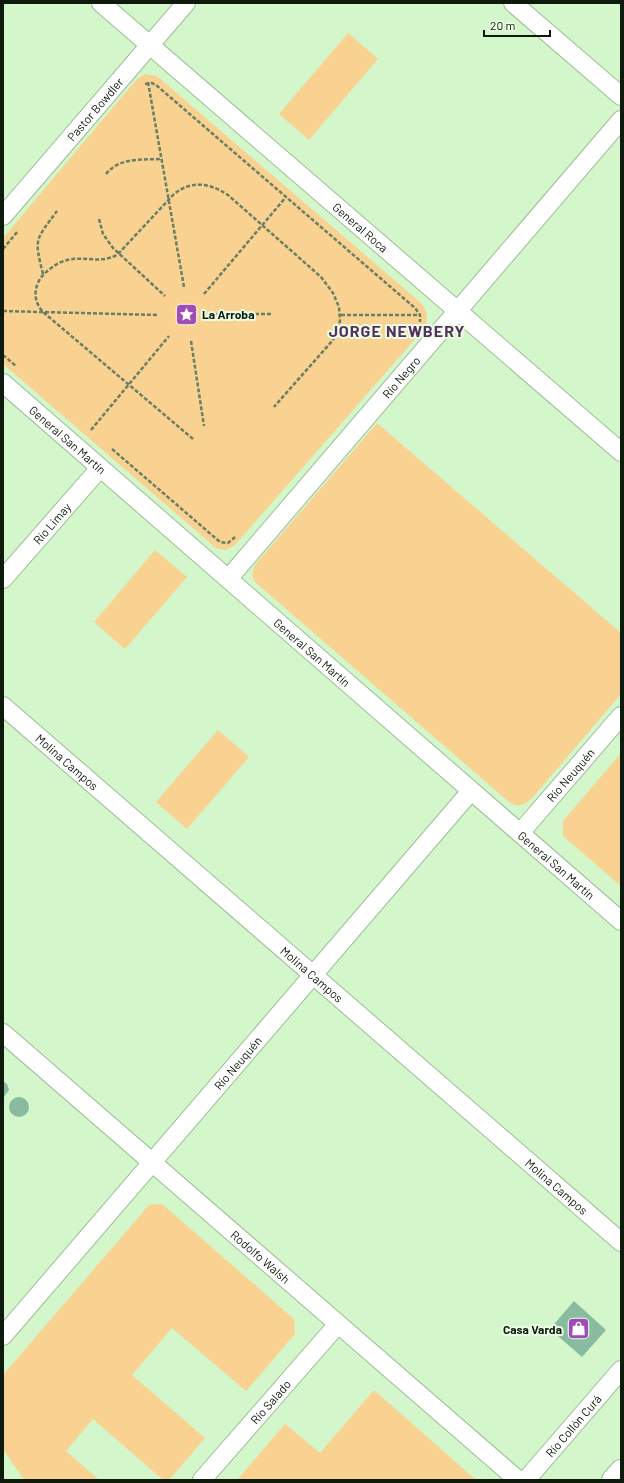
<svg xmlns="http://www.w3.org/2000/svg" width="624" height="1483" font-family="Barlow,sans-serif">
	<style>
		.green { fill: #f9d292 }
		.building { fill: #88bb9f }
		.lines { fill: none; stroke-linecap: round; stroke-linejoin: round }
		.minor-casing { stroke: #9cbe95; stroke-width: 20 }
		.primary-casing { stroke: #9cbe95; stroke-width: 24 }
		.path { stroke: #697f63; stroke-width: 2.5; stroke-dasharray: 4 2; stroke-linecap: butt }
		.minor { stroke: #fff; stroke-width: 18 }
		.primary { stroke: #fff; stroke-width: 22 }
		.labels { text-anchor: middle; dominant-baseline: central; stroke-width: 4; stroke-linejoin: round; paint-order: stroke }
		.street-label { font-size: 12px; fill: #0e1a0b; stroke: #eaffe5 }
		.poi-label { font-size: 12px; font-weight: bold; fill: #0e1a0b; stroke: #eaffe5; text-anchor: start }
		.district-label { font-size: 16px; font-weight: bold; letter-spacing: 1px; fill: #572c61; stroke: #eaffe5 }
	</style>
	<rect width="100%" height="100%" fill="#d3f6cb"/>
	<path class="green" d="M348,33L378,59L309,140L279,114Z
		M145,74L157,76L421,303C428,312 429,320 423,330L235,545L226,550L216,548L3,364V238L136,80Z
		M377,423L621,633V694L533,797C526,804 518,809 509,802L255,582L252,576L254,566Z
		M155,550L187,577L125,649L94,622Z
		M218,730L249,757L187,829L156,802Z
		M621,753V886L563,836V821Z
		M162,1204L294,1319L295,1334L246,1391L172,1328L132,1375L205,1438L169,1480H163L93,1419L66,1451L99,1480H24L3,1449V1375L149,1205Z
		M374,1390L476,1480H237L285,1424L320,1453Z"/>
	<path class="building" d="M3,1081L7,1084L9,1090L3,1098Z
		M9 1107a10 10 0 1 1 20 0a10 10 0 1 1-20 0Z
		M574,1301L606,1330L582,1357L550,1329Z"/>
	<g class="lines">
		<defs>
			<g id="minor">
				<path id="s1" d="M101,3L621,452"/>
				<path d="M513,3L621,96"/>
				<path id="s2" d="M3,216L186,3"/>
				<path id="s3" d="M3,383L621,921"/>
				<path id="s4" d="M3,579L100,468"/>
				<path id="s5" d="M228,579L621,120"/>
				<path id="s6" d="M3,706L621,1242"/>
				<path id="s7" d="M520,833L621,716"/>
				<path id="s8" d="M3,1033L518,1480"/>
				<path id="s9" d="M3,1336L471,791"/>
				<path id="s10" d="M202,1480L338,1324"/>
				<path id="s11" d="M526,1480L621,1370"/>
			</g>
			<path id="primary" d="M613,1480L621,1471"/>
		</defs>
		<use href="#minor" class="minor-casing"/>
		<use href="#primary" class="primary-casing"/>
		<path class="path" d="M148,82L184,287
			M145,84L152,83L156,85L415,308L420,315V322
			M106,174C120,157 141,160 161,159
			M99,219L103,234L113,248L165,296
			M3,249L18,231
			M43,274C34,238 35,241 57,211
			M204,294L286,197
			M3,311L158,315
			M213,314H271
			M341,315H420
			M191,341L204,426
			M3,355L16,366
			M91,430L169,336
			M193,439L43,312C36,304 33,294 38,283C40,277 45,273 50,269C75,248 97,268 118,254L174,194C192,180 210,183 228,195L321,277L333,293L339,307L340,321L333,340L274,407
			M112,449L220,542L228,543L235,537"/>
		<use href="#minor" class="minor"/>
		<use href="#primary" class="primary"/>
	</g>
	<defs>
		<symbol id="sight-square" viewBox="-11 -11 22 22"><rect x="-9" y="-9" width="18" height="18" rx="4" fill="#a24ab6" stroke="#eaffe5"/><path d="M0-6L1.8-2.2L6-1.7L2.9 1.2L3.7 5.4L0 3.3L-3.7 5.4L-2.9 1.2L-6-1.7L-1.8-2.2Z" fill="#fff"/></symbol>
		<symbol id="shop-square" viewBox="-11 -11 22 22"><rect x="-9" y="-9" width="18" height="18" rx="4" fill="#a24ab6" stroke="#eaffe5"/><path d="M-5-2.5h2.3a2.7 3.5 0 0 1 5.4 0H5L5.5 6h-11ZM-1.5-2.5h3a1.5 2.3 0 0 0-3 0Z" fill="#fff"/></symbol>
	</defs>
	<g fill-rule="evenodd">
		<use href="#sight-square" x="174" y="302" width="25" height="25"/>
		<use href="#shop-square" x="566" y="1316" width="25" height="25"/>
	</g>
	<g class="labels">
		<g class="street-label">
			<text stroke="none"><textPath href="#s2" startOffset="141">Pastor Bowdler</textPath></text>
			<text stroke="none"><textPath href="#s1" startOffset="343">General Roca</textPath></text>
			<text stroke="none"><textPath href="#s5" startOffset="266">Río Negro</textPath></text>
			<text stroke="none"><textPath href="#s3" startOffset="86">General San Martín</textPath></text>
			<text stroke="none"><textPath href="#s4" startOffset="74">Río Limay</textPath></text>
			<text stroke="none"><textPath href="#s3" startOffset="410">General San Martín</textPath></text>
			<text stroke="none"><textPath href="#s6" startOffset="85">Molina Campos</textPath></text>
			<text stroke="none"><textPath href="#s7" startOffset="77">Río Neuquén</textPath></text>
			<text stroke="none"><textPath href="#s3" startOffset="734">General San Martín</textPath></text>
			<text stroke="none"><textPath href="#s6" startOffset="409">Molina Campos</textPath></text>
			<text stroke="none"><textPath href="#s9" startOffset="360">Río Neuquén</textPath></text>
			<text stroke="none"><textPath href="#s6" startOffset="733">Molina Campos</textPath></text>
			<text stroke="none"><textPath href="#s8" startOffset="341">Rodolfo Walsh</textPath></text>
			<text stroke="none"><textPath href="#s10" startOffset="104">Río Salado</textPath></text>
			<text stroke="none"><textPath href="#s11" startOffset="72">Río Collón Curá</textPath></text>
		</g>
		<g class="poi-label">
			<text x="202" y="314">La Arroba</text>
			<text x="562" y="1329" text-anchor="end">Casa Varda</text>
		</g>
		<g class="district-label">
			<text x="397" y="330">JORGE NEWBERY</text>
		</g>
	</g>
	<rect width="624" height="1483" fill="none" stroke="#0e1a0b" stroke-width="8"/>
	<path d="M484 30v6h66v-6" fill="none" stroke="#0e1a0b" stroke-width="2"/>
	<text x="490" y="30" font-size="12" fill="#0e1a0b" stroke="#eaffe5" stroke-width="3" paint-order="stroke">20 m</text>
</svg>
